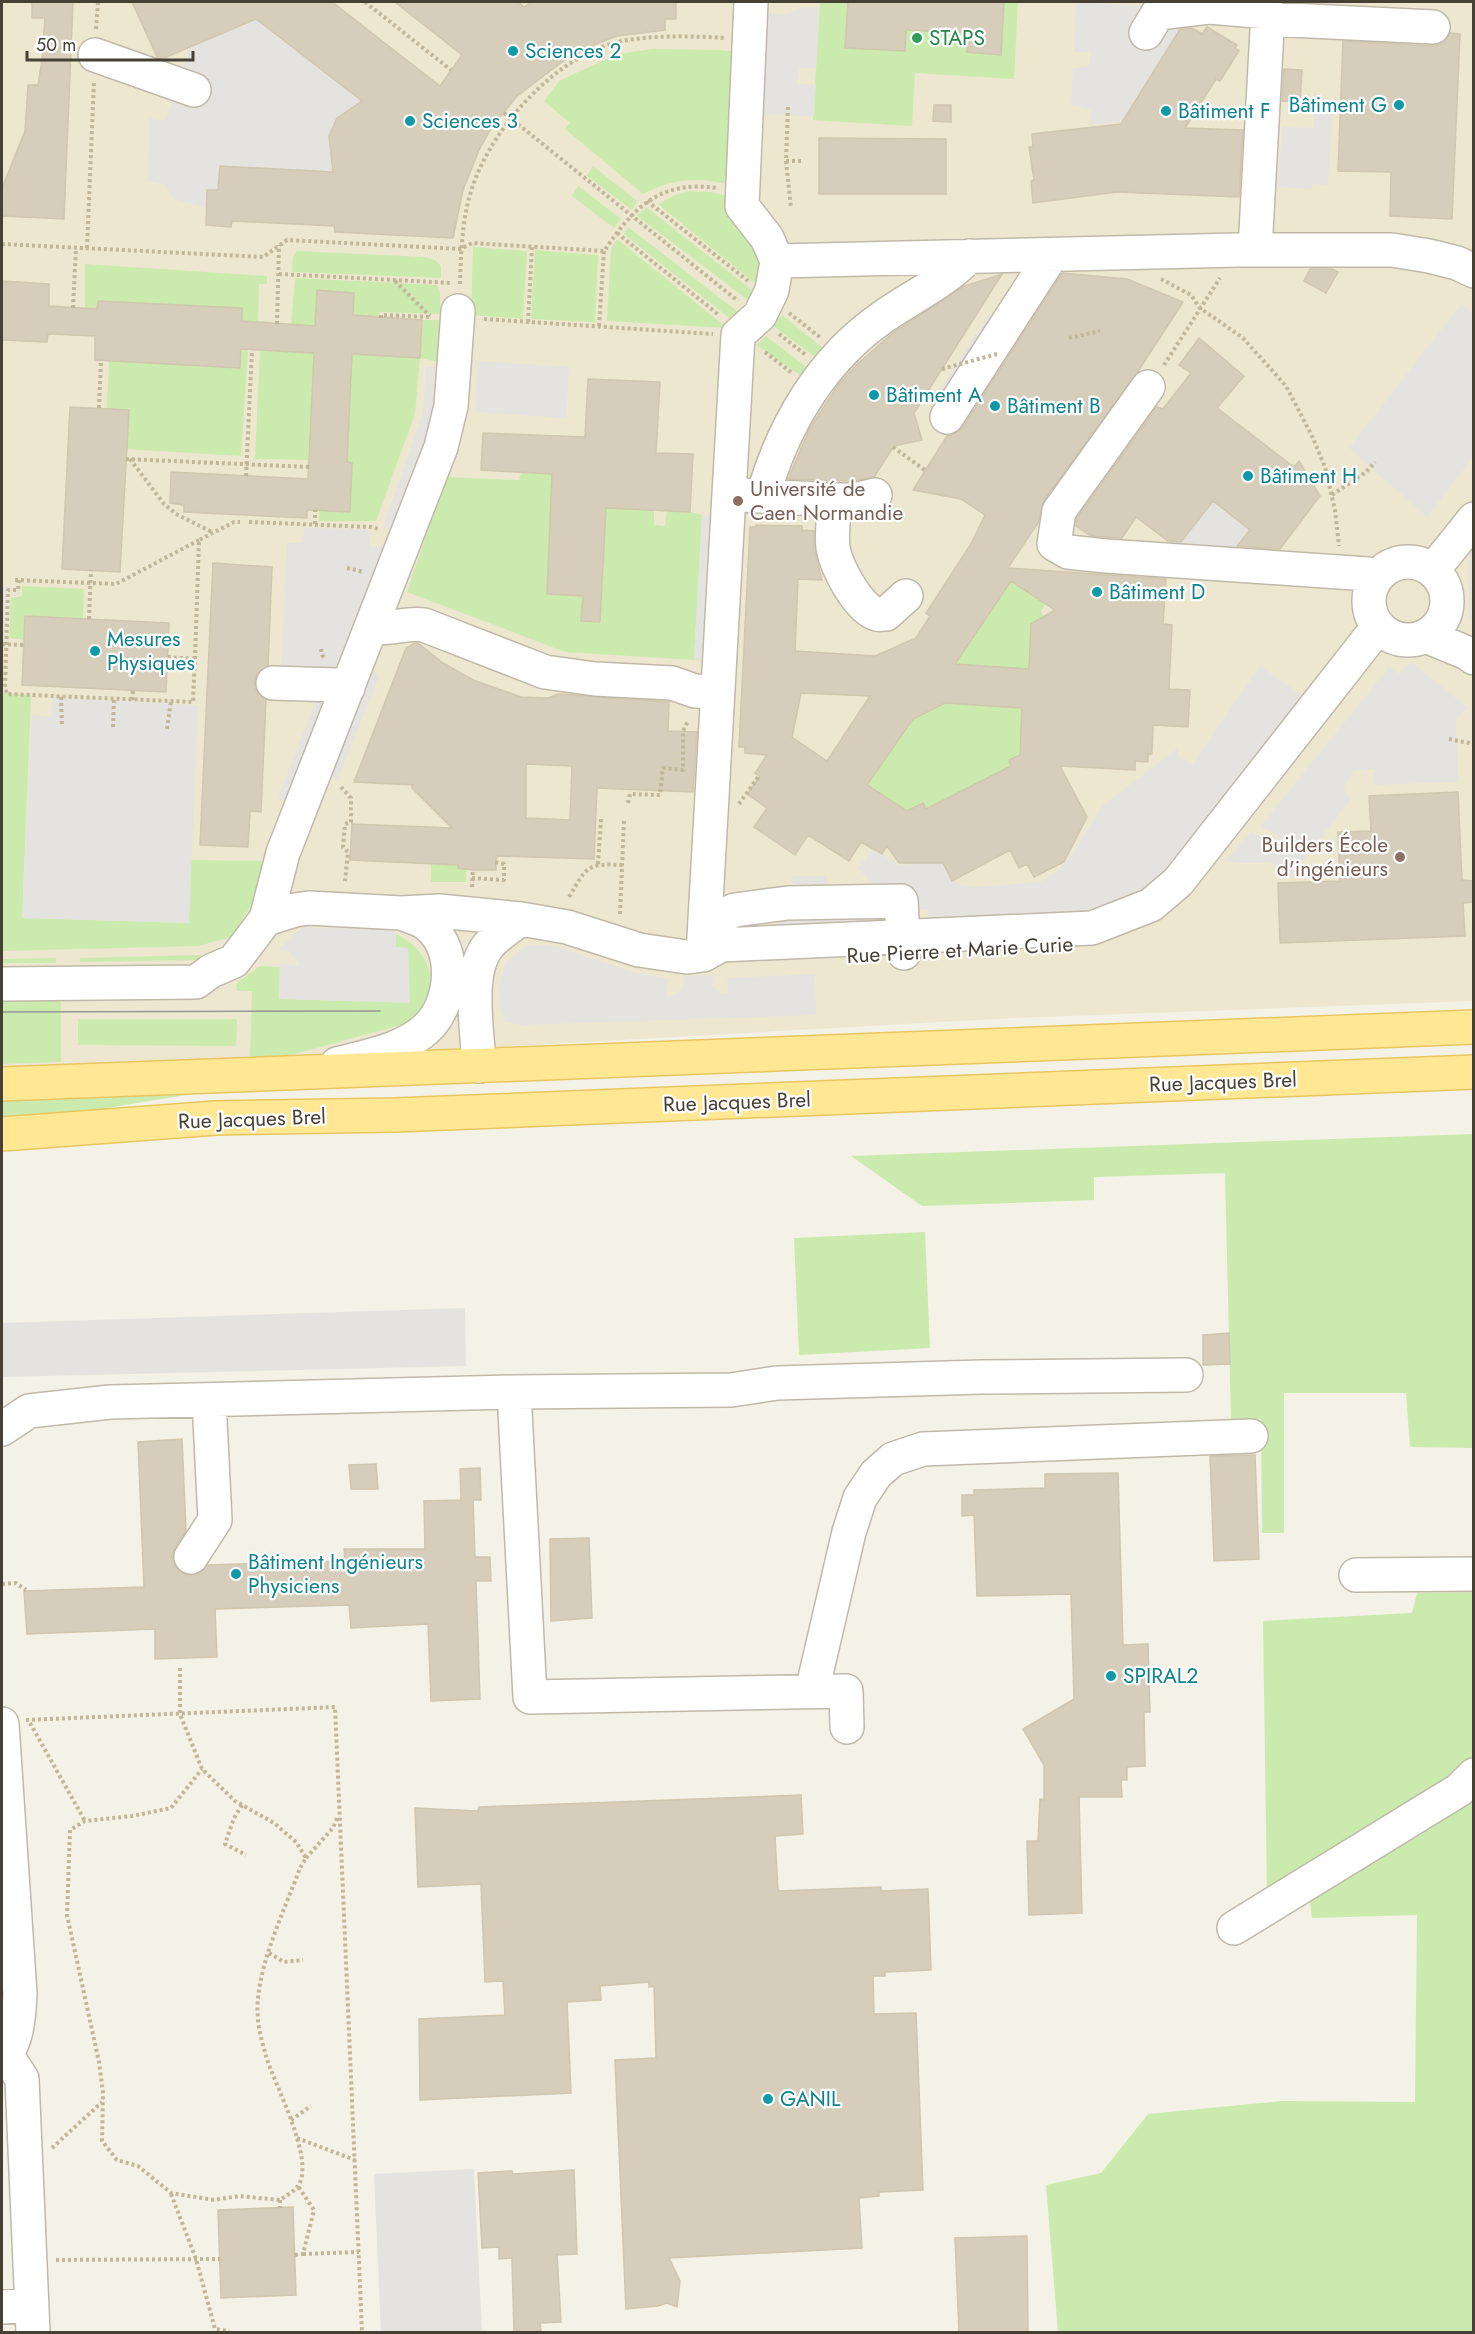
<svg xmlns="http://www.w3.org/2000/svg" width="1475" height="2334" font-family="Jost,sans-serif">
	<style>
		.education { fill: #ede7d0 }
		.green { fill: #cbeaae }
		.parking { fill: #e5e3df }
		.building { fill: #d6cdbb; stroke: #d1c6ae; stroke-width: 1.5; fill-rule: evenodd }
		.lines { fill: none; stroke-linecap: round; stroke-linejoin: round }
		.minor-casing { stroke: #c0b9a9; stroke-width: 36 }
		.major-casing { stroke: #e8c761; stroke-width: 36 }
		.path { stroke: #c2b699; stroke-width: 4; stroke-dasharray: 3 3; stroke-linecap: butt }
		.minor { stroke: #fff; stroke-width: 33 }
		.major { stroke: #ffe794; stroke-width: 33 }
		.tram { stroke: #969696; stroke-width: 1.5 }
		.path-bridge { stroke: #c2b699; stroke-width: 4; stroke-dasharray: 3 3; stroke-linecap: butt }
		.leisure-dot { fill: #2e9e5b; stroke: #fff; stroke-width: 2 }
		.culture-dot { fill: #0f9aa8; stroke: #fff; stroke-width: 2 }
		.education-dot { fill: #8d6e63; stroke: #fff; stroke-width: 2 }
		.labels { text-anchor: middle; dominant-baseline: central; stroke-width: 4.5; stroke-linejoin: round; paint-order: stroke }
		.leisure-label { font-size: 21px; fill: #27864d; stroke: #fff; text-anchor: start }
		.culture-label { font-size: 21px; fill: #0d838f; stroke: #fff; text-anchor: start }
		.education-label { font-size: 21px; fill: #785e54; stroke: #fff; text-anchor: start }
		.street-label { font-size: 21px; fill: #474135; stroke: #fff }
	</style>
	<rect width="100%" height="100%" fill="#f4f1e6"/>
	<path class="education" d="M2,2H1473V1001L1013,1018L462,1049L2,1069Z"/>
	<path class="green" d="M820,2H1018L1014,79L915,73L912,126L813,120Z
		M653,49L715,50L740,52L729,185C699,176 671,179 643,194L565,129L570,123L544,101L559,81L589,67L617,54Z
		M593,166L637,201L632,210L587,176Z
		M578,186L621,219L614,228L572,196Z
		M689,191L710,192L729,196L762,254L764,291L658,204L675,195Z
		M646,207L762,298L756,306L637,216Z
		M628,227L746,318L738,325L624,234Z
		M617,239L727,328L607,321L611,249Z
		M473,247L527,251L523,319L471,315Z
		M535,250L598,255L595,322L531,319Z
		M297,251L424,257L435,260L441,266V278L292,272L293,257Z
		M85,264L267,276V284H259L258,323L242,322V308L98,301L97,309L85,308Z
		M295,278L437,285L440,293V314L380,312L378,317L353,328L354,293L317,290L315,326L291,325Z
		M782,315L829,353L822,362L773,326Z
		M422,320H441L439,362L420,358L415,414L376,521H319V510L350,511L352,463L347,462L352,348Z
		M766,336L814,373L806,379L756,345Z
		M241,349L248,350L241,456L126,449L129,410L107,409L109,360Z
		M260,350L314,353L308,460L255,459Z
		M521,473L565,475L552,491L547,594L602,597L606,508L654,510V525L665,526L667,511L690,512L702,515L694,659L712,661L565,652L407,592L446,477L519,480Z
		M1011,581L1046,603L1041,612L1044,617L1031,624L1028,687L948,669L971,640Z
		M22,586L84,589L83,619L25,616L24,640L9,638L11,598L22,596Z
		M2,693L31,695L22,918L188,923L191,860L271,861L254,901L231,937L198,946L2,951Z
		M1023,696L1020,750L1024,753L1009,760L1011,766L926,809L923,803L907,811L851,781L872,779L912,719L947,702L1013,707Z
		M431,864L458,865L459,868L466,869V882H431Z
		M396,934C434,951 445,997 408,1023L284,1057L250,1058L252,991H237L236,984L260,966L280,967L279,999L409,1002L408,948H396Z
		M200,955V960L80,962V958Z
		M56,958V963H2V959Z
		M61,996V1062L2,1064V997Z
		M78,1019H237L236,1046L78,1045Z
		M198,1088L199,1093L39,1119L2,1121V1100Z
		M1473,1134V1448L1410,1447L1406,1393H1284V1533H1262L1261,1419L1231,1420L1225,1173L1094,1177V1200L922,1206L851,1156Z
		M925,1232L930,1348L799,1355L794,1238Z
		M1473,1592L1474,1762L1267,1893L1263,1621L1412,1613L1417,1593Z
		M1473,1793V2332H1058L1046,2185L1101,2173L1148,2114L1283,2101L1415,2102L1417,1915L1312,1918L1309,1894Z"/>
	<path class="parking" d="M1076,2L1144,6L1182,26L1123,122L1091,125L1090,110L1071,105L1073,68L1088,67L1091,52H1074Z
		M804,7H819L816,68H799L798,84L816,85L814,116L761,115L766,13L784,15Z
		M256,19L352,93L369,102L329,136L330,157L340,173L220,166L218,190H207V208L173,199L165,185L148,181L149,118L165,121L190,47Z
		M1315,98L1333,100L1328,185L1312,184V189L1278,187L1282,127L1313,128Z
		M1461,304L1473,313V457L1427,517L1349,448Z
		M989,314L1001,322L948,403L936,395Z
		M478,361L569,367L566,418L475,412Z
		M426,367H441L437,414L396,533L383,527L423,412Z
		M1210,497L1280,537L1271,559L1167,552Z
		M702,515L718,516L710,660L694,659Z
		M304,528L365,529L369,531L370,547H392L345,676L281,673L287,543H303Z
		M1473,548V618L1469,619V553Z
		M2,586H7L2,690Z
		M1411,662L1467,707L1456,720L1458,782L1373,785L1374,769L1354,771L1343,789L1351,799L1291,876L1271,863H1237L1226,860L1251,832L1274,845L1280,837L1261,826L1389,667L1398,674Z
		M1260,666L1307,699L1153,888L1087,917L929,925L928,909H920L912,915L867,911L865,924L779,927V913L791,890L792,876H826L830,892L875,888L858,868L873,849L899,865L913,864L940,853L958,884L979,887L1040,882L1058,871L1072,853L1103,805L1178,748V757L1192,765Z
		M372,669L379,677L338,779L323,773Z
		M52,698L198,705L189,923L22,918L32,715L51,717Z
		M317,698L334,704L295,806L278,798Z
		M303,926L315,928L395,929L396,947L408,948L410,1003L279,999L280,967L283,964L300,965L290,952L278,950Z
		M528,945L555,946L632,972L668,979L667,997L682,990L684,976L714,975L712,986L723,994L729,993L727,978L815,974L816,1015L524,1025L505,1022L500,1008L499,986L506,962Z
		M465,1308L466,1366L2,1377V1323Z
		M474,2169L482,2332H381L374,2174Z"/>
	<path class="building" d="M32,2H73L64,219L2,216V188L25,131L28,85H38L42,60L45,18H32Z
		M132,2H332L440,86L462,55L395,2H518L524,7L532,2H676V19H665V30L617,36L596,44L562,62L516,97L492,127L479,150L463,190L453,238L335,232L334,226L232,221L231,227L206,225L207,190H218L220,166L333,172L329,136L337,118L362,101L256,19L162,59L157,57Z
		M848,2H1004L1001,55L967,52L968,33L906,30L905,51L845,48Z
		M1207,27L1237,45L1235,48L1239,51L1220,81L1216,79L1185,128L1243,130L1239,197L1117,192L1033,203L1031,181L1034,180L1029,147H1033L1032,134L1121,124L1180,29L1192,28L1202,34Z
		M1450,33L1460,34L1452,219L1390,216L1391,172L1338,171L1343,41L1432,46L1442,43Z
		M1284,69L1302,70L1300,102L1282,101Z
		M934,105H951V122L933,121Z
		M819,138L946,139V194H819Z
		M1310,269H1332L1338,272L1326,293L1304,281Z
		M1062,273L1127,279L1183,302L1137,373L1044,500L1038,523L1008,568L1166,579L1163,624L1172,625L1169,689L1190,690L1188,727L1153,725L1152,754H1148V762L1135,761V770L1060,766L1087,817L1064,862L1034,877L1027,864L1019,868L1010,850L952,881L943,863H899L887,846L882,854L861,842L849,861L808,835L795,855L754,827L767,808L747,794L760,776L755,773L767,755L745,753V747H739L750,527H756V525L802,526V530L814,531V550L822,580L798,579L795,651L875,656L916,638L930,616L926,613L971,544L985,515L961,499L913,490L947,436L956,433L963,427ZM1011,581L1055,610L1031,624L1029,669L955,664ZM801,693L870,696L827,761L792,737ZM945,703L1022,708L1020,755L1009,760L1011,766L926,809L923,803L907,811L867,785L913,719Z
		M1002,274L914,413L922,440L894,446L874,477L852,481L788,479L810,428L838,385L855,366L894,332L962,287Z
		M2,281L49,284V306L97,309L98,301L242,308V321L315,326L317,290L354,293L353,315L422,320L420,358L352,354L347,462L352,463L350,512L307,510V518L184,512V505L170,503L171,472L308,479L314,353L241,349L240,368L95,360V336L48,334L47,342L2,340Z
		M1199,338L1244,376L1217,408L1294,467L1299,461L1320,496L1280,549L1237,546L1250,530L1213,501L1181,542L1168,541L1136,517L1122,538L1091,536L1076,526L1077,518L1157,407L1163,409L1191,373L1179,365Z
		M588,379L660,382L656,453L693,454L690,512L606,508L600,622L581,621L583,596L547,594L552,474L481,470L483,433L585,437Z
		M70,407L129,410L120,572L62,569Z
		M213,563L272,567L268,666L257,673L254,682L257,692L266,700L261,812L250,811L248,847L200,845Z
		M25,616L169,623L166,692L22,685Z
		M415,643L419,644L443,663L473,680L521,697L548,698L559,694L669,702L668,731L697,732L693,792L597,788L594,859L496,856V870H473L458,868V865L350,860L352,824L452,828L412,788L413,785L354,782L406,648ZM526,764L572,766L570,820L526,818Z
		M1458,792L1462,880L1473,881V902L1463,903L1465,936L1280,943L1278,883L1340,881L1338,832L1371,831L1369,796Z
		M1229,1333L1230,1364L1203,1365V1335Z
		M182,1439L186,1531L175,1547L172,1557L175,1566L180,1572L189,1576L200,1573L208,1565L345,1561L344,1549H425L424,1501L461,1500L460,1469L480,1468L481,1500H473L475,1557H490L491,1581H476L480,1699L431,1701L428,1624L351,1628L349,1605L215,1609L217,1657L155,1659V1629L27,1634L24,1591L144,1587L138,1442Z
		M1255,1455L1259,1559L1214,1561L1210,1456Z
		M376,1464L378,1489H351L349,1465Z
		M1118,1473L1123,1645L1148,1644L1150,1712H1144L1145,1766L1127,1767V1780H1121L1122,1797H1079L1082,1913L1029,1915L1027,1841H1038L1040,1799L1044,1800V1765L1023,1729L1074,1699L1071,1594L977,1596L974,1515L962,1516V1495H974V1490L1045,1488V1474Z
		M589,1538L592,1618L551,1621L550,1539Z
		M801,1795L803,1834L775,1836L778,1891L881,1887V1891L928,1889L931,1970L885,1972V1976H873L874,2014L916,2013L923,2190L879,2192V2196L859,2198L862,2248L669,2258L680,2281L677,2307L667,2303L658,2306L626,2309L615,2060L656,2058L654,1986L649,1987V1982L600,1986L601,2000L567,2002L571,2093L420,2100L419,2019L505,2015L503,1981L485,1982L481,1884L418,1887L415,1808L478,1811L479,1807Z
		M574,2170L577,2254L557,2255L561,2322L540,2323L541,2332H514L512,2258L499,2259V2247L482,2248L478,2173L512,2171L513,2174Z
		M293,2207L296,2295L221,2298L218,2210Z
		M1027,2236L1028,2332H959L955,2238Z"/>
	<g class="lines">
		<defs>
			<path id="minor" d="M1268,19L1433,27
				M1146,33L1158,13L1209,7L1268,12L1255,250
				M95,55L194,90
				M777,261L1238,250H1392L1429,256L1457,263L1474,271
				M1148,387L1059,511L1054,544L1068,552L1106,556L1368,574L1373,584
				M947,417L1051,256
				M742,495L835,500C834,516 831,533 833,548C836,566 858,609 877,614C880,615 883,614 886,614L906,596
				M763,496C783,425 822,359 883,317C913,296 945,282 969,256
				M835,500H854L875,495
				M1369 601a39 39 0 1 1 78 0a39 39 0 1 1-78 0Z
				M1433,570L1474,519
				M372,626C387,631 407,622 424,625L545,672L595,679L672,683L695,691L717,692
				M1426,636L1467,653L1474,658
				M273,683L336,685L348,688
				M266,919L295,910L309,908L401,913L439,911L521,919L567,927L639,950L687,957L703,955L721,945L1092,928L1151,905L1178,882L1378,627
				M705,923L735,910L788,903L901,901L904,953
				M703,955L738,335L760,315L772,290L777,261L767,238L742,206L751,2
				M2,984L196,982L211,971L234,961L266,919L283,853L441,447L451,406L458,311
				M337,1064C367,1056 404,1050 427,1028C453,1003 457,952 430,927C422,919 411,917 401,913
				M479,1066C478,1032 466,974 488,946C497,935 510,927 521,919
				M514,1392L731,1390L777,1383L982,1377L1186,1375
				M2,1429L29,1411L110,1402L514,1392L530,1697L846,1691L847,1727
				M191,1557L215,1520L209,1400
				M1356,1575L1474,1574
				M812,1691L849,1532L860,1498L876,1474L893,1459L923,1449L1251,1436
				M2,1724L20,1994C19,2012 18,2045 2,2057
				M1234,1928L1459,1790L1474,1775
				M6,2054L22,2079L33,2332
				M2,2307L31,2305"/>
			<path id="major" d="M2,1084L1474,1027
				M2,1134L216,1118L395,1115L1474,1072"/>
		</defs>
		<use href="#minor" class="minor-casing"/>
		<use href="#major" class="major-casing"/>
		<path class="path" d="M365,2L451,70
			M96,29L98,2
			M788,107L786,161L791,208
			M504,113L738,301
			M786,161H801
			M647,201L748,281
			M617,233L719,315
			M2,244L263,257L287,240L461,249L472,243L604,251C634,207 660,180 717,188
			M87,248L94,81
			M279,274L452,283
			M1161,279L1191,295L1200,308L1243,338L1286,386L1312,436L1325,467L1335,510L1339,546
			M395,281L430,316
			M460,284C461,251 462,217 473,185C495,123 561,50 628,40C660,35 693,36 724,38
			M73,308L76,248
			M789,313L821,338
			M381,318V315L431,317
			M484,319L713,334
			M528,322L532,247
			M277,324L279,245
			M599,326L604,251
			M779,334L806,355
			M1069,338L1100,331
			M765,352L792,373
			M1164,365L1220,278
			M99,408L101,360
			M893,447L925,470
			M126,459L309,467
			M130,459L164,504L176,514L212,532
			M246,476L252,350
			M1332,495L1366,472L1375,462
			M249,522L371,527L379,529
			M315,524V510
			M347,568L364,572
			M15,580L116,584L199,540
			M19,580L18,590H8L5,687L7,694L193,702L195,659L167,657
			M89,619L91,570
			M2,644L23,645
			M321,649L322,655L325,658
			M195,659L199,540L234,522H240
			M61,697L62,725
			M132,700L133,690
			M113,727L114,699
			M167,729L171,701
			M1449,739L1474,744
			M341,787L351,798V822L345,824L343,847L348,852L345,881
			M628,803L630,794L660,795L663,768L683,770V731L688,721
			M739,804L759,776
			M598,864L601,819
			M472,878L504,880V864L494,862
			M472,887L473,870
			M569,897C587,867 586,863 622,865
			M620,914L624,820
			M2,1584L16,1583L26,1590
			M180,1668V1714L202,1769L235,1801L274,1823L296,1842L306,1858L300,1868C284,1912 253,1974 258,2020C259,2032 263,2045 266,2056C274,2084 316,2160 298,2186C294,2192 285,2196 280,2200L239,2196L214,2200L171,2193L138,2166L117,2160L102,2141L103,2093L99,2062L67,1915L70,1830L85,1821L132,1816L171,1808L202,1769
			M26,1720L335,1707L362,2332
			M30,1723L85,1821
			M242,1805L234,1818L225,1844L246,1855
			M306,1858L333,1828L338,1816
			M269,1953L284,1962L303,1960
			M291,2120L311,2106
			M297,2138L355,2160
			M52,2148L102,2102
			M171,2194L196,2259L215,2329L229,2331
			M280,2200V2208
			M303,2254L359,2252
			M295,2255L303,2254L314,2210L298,2186
			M56,2260L220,2259"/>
		<use href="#minor" class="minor"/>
		<use href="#major" class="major"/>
		<path class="tram" d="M2,1012L380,1011"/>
		<path class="path-bridge" d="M942,369L997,354"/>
	</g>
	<circle class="leisure-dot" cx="917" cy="38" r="6"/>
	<g class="culture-dot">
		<circle cx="513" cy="51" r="6"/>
		<circle cx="1399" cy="105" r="6"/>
		<circle cx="1166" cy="111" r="6"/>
		<circle cx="410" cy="121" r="6"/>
		<circle cx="874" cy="395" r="6"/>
		<circle cx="995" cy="406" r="6"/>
		<circle cx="1248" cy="476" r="6"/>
		<circle cx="1097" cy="592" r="6"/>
		<circle cx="95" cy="651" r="6"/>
		<circle cx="236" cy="1574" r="6"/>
		<circle cx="1111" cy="1676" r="6"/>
		<circle cx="768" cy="2099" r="6"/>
	</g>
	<g class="education-dot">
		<circle cx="738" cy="501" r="6"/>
		<circle cx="1400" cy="857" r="6"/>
	</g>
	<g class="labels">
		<g class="leisure-label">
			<text x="929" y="38">STAPS</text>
		</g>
		<g class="culture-label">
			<text x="525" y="51">Sciences 2</text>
			<text x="1387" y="105" text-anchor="end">Bâtiment G</text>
			<text x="1178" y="111">Bâtiment F</text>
			<text x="422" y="121">Sciences 3</text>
			<text x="886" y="395">Bâtiment A</text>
			<text x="1007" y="406">Bâtiment B</text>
			<text x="1260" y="476">Bâtiment H</text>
			<text x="1109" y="592">Bâtiment D</text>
			<text x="107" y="639">Mesures<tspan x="107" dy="24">Physiques</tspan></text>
			<text x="248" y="1562">Bâtiment Ingénieurs<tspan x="248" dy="24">Physiciens</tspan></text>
			<text x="1123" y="1676">SPIRAL2</text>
			<text x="780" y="2099">GANIL</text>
		</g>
		<g class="education-label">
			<text x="750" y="489">Université de<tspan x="750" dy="24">Caen Normandie</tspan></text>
			<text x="1388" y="845" text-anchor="end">Builders École<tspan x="1388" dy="24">d'ingénieurs</tspan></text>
		</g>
		<g class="street-label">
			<text transform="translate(960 950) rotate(-3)">Rue Pierre et Marie Curie</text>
			<text transform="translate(1223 1082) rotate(-2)">Rue Jacques Brel</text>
			<text transform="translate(737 1102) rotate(-2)">Rue Jacques Brel</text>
			<text transform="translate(252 1119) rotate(-2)">Rue Jacques Brel</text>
		</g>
	</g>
	<rect width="1475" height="2334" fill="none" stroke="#474135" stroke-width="6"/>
	<path d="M27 51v9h166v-9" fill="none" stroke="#474135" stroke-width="3"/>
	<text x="36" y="51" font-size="18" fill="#474135" stroke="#ffffff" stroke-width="4.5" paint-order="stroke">50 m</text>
</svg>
